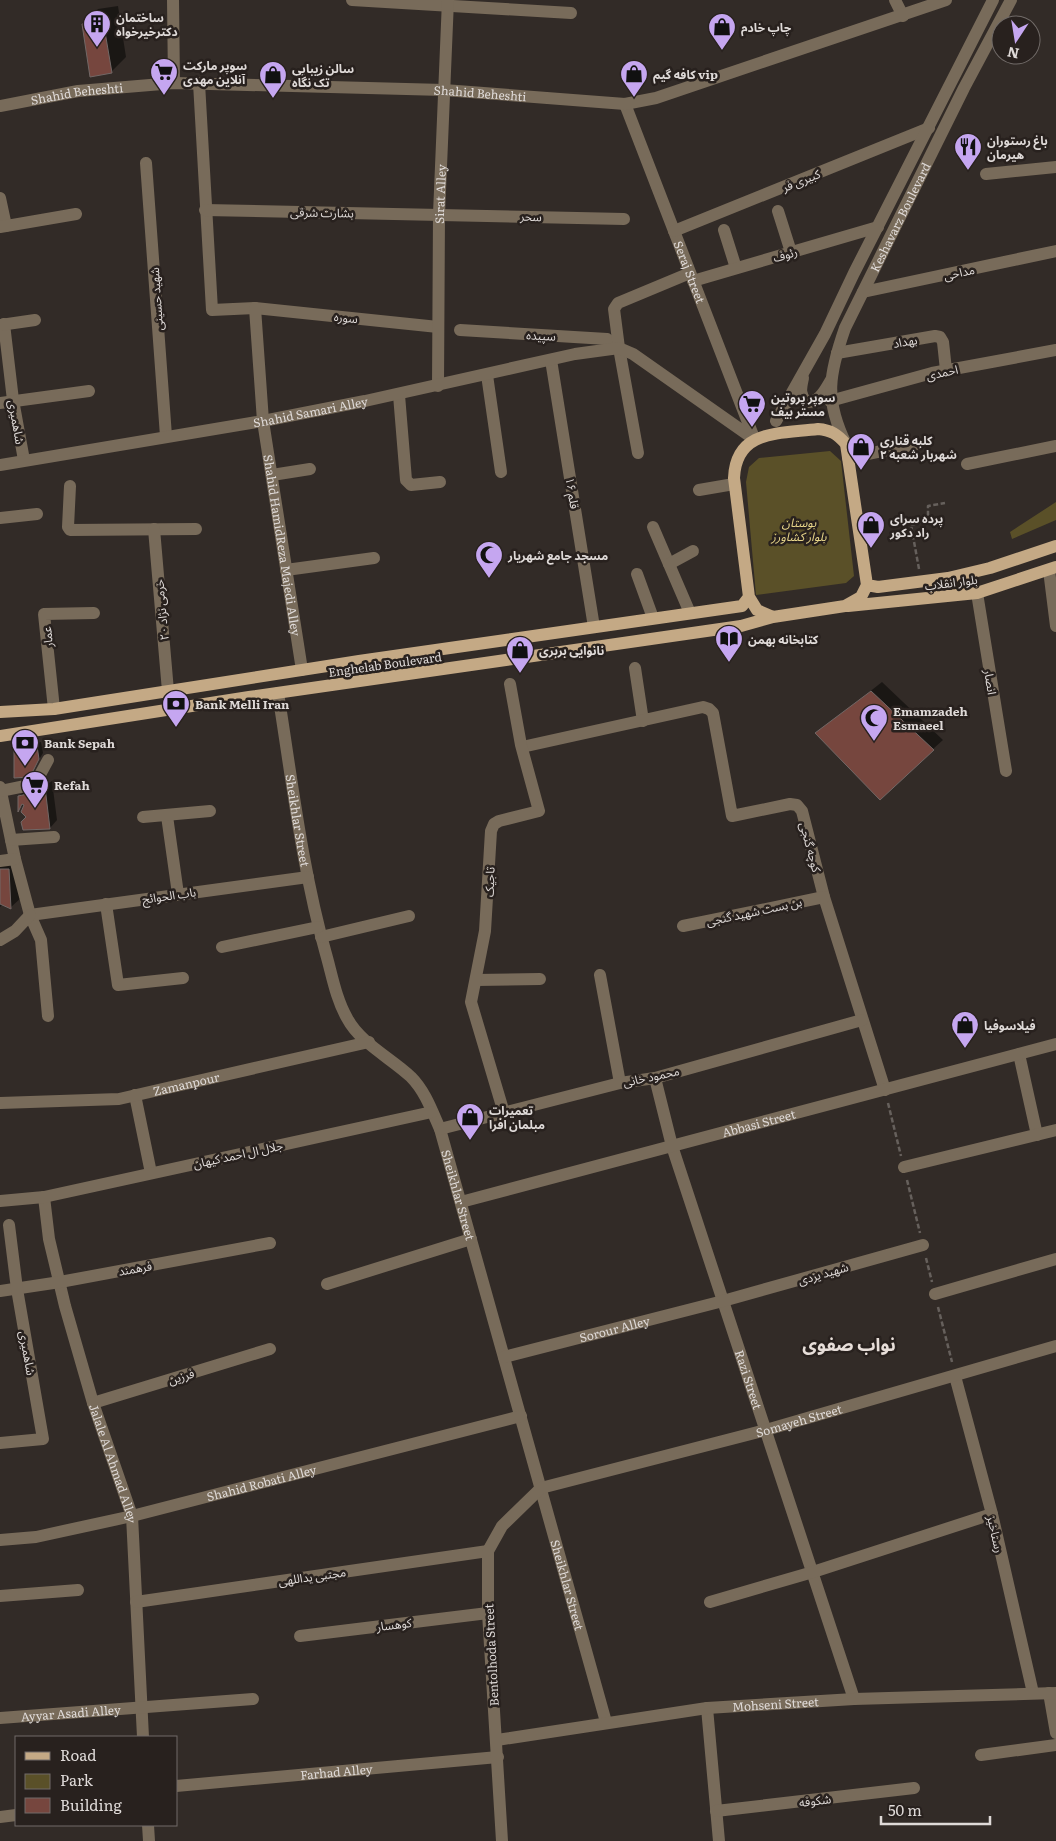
<svg xmlns="http://www.w3.org/2000/svg" width="1056" height="1841" font-family="Literata,'Noto Sans Arabic',serif">
	<style>
		.green { fill: #5a5028 }
		.shadow { fill: #0007 }
		.building { fill: #76463e; stroke: #726866 }
		.lines { fill: none; stroke-linecap: round; stroke-linejoin: round }
		.path { stroke: #66605c; stroke-width: 2.5; stroke-dasharray: 5 2.5; stroke-linecap: butt }
		.minor { stroke: #786b5a; stroke-width: 12 }
		.major { stroke: #c4a985; stroke-width: 12 }
		.labels { text-anchor: middle; dominant-baseline: central; stroke-width: 5; stroke-linejoin: round; paint-order: stroke }
		.poi-label { font-size: 12px; font-weight: bold; fill: #dfdad8; stroke: #28211e; text-anchor: start }
		.street-label { font-size: 12px; fill: #dfdad8; stroke: #28211e }
		.park-label { font-size: 12px; font-style: italic; fill: #e9d78b; stroke: #28211e }
		.district-label { font-size: 18px; font-weight: bold; fill: #e7ded9; stroke: #28211e }
	</style>
	<rect width="100%" height="100%" fill="#322b27"/>
	<path class="green" d="M830,451L841,461L854,576L846,583L756,595L746,482L749,467L759,458Z
		M1056,502V520L1012,539L1010,532Z"/>
	<path class="shadow" d="M118,6L126,57L111,72L83,24L98,9Z
		M882,682L943,740L933,749L817,733Z
		M41,742L43,753L29,776L15,751L20,746Z
		M52,781L57,820L50,828L28,817L26,802L19,809V796L27,789L46,785Z
		M11,860L21,898L11,907L3,904L0,907V863Z"/>
	<path class="building" d="M103,20L112,73L90,77L82,24Z
		M871,691L934,750L880,800L815,733Z
		M37,746L39,759L30,777L14,778V750Z
		M45,787L50,829L23,830L21,822L26,817L21,812L24,805L22,804L18,812V796L37,792Z
		M0,869H9L11,909L0,904Z"/>
	<g class="lines">
		<path class="path" d="M919,569L911,525L928,521V506L945,503
			M888,1103L901,1156
			M907,1180L920,1233
			M926,1258L932,1282
			M938,1307L952,1362"/>
		<g class="minor">
			<path d="M173,0L174,83"/>
			<path d="M352,0L571,13"/>
			<path d="M895,0L903,16"/>
			<path d="M199,83L212,310L255,308L438,327"/>
			<path id="s1" d="M625,104L754,438"/>
			<path id="s2" d="M0,106L78,91L174,83L444,90L625,104L656,98L946,0"/>
			<path d="M146,163L166,436"/>
			<path d="M986,174L1056,167"/>
			<path d="M0,198L6,226"/>
			<path d="M205,210L624,219"/>
			<path d="M778,211L791,252"/>
			<path d="M0,227L76,214"/>
			<path d="M724,230L736,268"/>
			<path d="M674,231L929,128"/>
			<path d="M693,281L878,227"/>
			<path d="M863,292L1056,251"/>
			<path id="s3" d="M255,308L263,421L302,670"/>
			<path d="M4,324L13,400L24,460"/>
			<path d="M0,325L35,320"/>
			<path d="M460,330L607,339L619,348"/>
			<path d="M837,353L935,336L940,337L943,342L946,370"/>
			<path d="M551,360L594,627"/>
			<path d="M487,375L501,472"/>
			<path d="M803,378C801,388 799,393 806,402C819,403 825,390 831,380"/>
			<path id="s4" d="M438,386L439,214L448,0"/>
			<path d="M399,395L406,480L411,485L440,482"/>
			<path d="M830,401L932,373L1056,350"/>
			<path d="M0,403L89,391"/>
			<path d="M776,421L825,334L854,273L993,0"/>
			<path id="s5" d="M846,444C824,399 829,374 845,328L964,88L1011,0"/>
			<path d="M638,453L619,348L614,309L618,303L690,273"/>
			<path d="M848,458L916,444"/>
			<path d="M967,464L1056,446"/>
			<path id="s6" d="M0,465L263,421L365,401L575,354L619,348L633,354L754,439"/>
			<path d="M272,475L310,469"/>
			<path d="M70,486L68,527L70,530L196,529"/>
			<path d="M699,490L734,484"/>
			<path d="M0,518L37,514"/>
			<path d="M653,527L690,613"/>
			<path d="M154,529L168,691"/>
			<path d="M669,564L693,551"/>
			<path d="M286,570L374,558"/>
			<path d="M1049,570L1056,626"/>
			<path d="M637,574L653,618"/>
			<path d="M977,593L1006,771"/>
			<path d="M635,668L643,721"/>
			<path id="s7" d="M278,693C292,780 302,869 326,954C332,975 336,999 347,1018C360,1043 391,1058 411,1077C425,1091 432,1111 440,1129L606,1722"/>
			<path d="M54,709L44,614L94,613"/>
			<path d="M522,747L703,707L709,709L713,713L732,816L790,804L797,805L802,811L824,897L885,1090"/>
			<path d="M0,787L15,859L30,915L41,940L48,1016"/>
			<path d="M0,791L35,784L48,760"/>
			<path d="M167,816L178,894"/>
			<path d="M143,817L210,811"/>
			<path d="M11,840L54,837"/>
			<path d="M0,861L15,859"/>
			<path d="M106,904L118,985L183,978"/>
			<path d="M30,915L308,877"/>
			<path d="M683,926L824,897"/>
			<path d="M321,937L409,916"/>
			<path d="M0,940L15,931L30,915"/>
			<path d="M222,947L318,927"/>
			<path d="M600,975L620,1083"/>
			<path d="M476,980L540,979"/>
			<path d="M1019,1054L1037,1135"/>
			<path id="s8" d="M655,1078L672,1146L854,1699"/>
			<path d="M135,1095L151,1173"/>
			<path id="s9" d="M0,1103L119,1099L369,1042"/>
			<path d="M504,1113L471,1002L485,931L491,831L494,824L499,821L539,811L521,745L510,684"/>
			<path d="M440,1129L620,1083L655,1078L862,1020"/>
			<path d="M904,1167L1056,1130"/>
			<path id="s10" d="M44,1197L49,1239L65,1306L93,1403L132,1516L143,1737"/>
			<path d="M0,1201L44,1197L432,1112"/>
			<path id="s11" d="M461,1202L1056,1044"/>
			<path d="M327,1284L471,1239"/>
			<path d="M0,1291L60,1282L270,1243"/>
			<path d="M935,1294L1056,1259"/>
			<path id="s12" d="M504,1357L723,1301L923,1245"/>
			<path d="M955,1376L992,1514L1033,1693"/>
			<path d="M93,1403L270,1349"/>
			<path d="M0,1443L43,1439L17,1289L9,1225"/>
			<path id="s13" d="M0,1540L36,1537L132,1516L521,1416"/>
			<path d="M0,1596L78,1590"/>
			<path d="M136,1602L488,1551"/>
			<path d="M710,1602L813,1572L992,1514"/>
			<path d="M300,1636L488,1613"/>
			<path d="M1049,1693L1056,1733"/>
			<path d="M707,1708L719,1841"/>
			<path id="s14" d="M0,1718L253,1699"/>
			<path id="s15" d="M497,1740L707,1708L854,1699L1056,1693"/>
			<path d="M981,1755L1056,1745"/>
			<path id="s16" d="M176,1786L498,1757"/>
			<path d="M716,1811L914,1788"/>
			<path d="M0,1817L16,1815"/>
			<path d="M148,1825L149,1841"/>
			<path id="s17" d="M502,1841L488,1613V1551L502,1526L541,1488L766,1430L1056,1346"/>
		</g>
		<path class="major" d="M818,429C831,430 837,434 846,444L867,585L861,597L845,606L773,617L757,610L749,597L734,478C736,429 780,434 818,429Z
			M867,585L878,587L948,578L990,568L1056,546
			M848,606L977,593L1056,567
			M0,712L54,709L359,661L742,606L749,597
			M0,736L249,697L741,626L773,617"/>
	</g>
	<defs>
		<symbol id="building-pin" viewBox="-11 -11 22 30"><path d="M0 17L-7.5 6A9.5 9.5 0 1 1 7.5 6Z" fill="#c5a6f0" stroke="#28211e"/><path d="M-4-6H4V6H1V3H-1V6H-4ZM-2.5-4.3h1.7v1.8h-1.7ZM.8-4.3h1.7v1.8H.8ZM-2.5-1h1.7V.8h-1.7ZM.8-1h1.7V.8H.8Z" fill="#111"/></symbol>
		<symbol id="shop-pin" viewBox="-11 -11 22 30"><path d="M0 17L-7.5 6A9.5 9.5 0 1 1 7.5 6Z" fill="#c5a6f0" stroke="#28211e"/><path d="M-5-2.5h2.3a2.7 3.5 0 0 1 5.4 0H5L5.5 6h-11ZM-1.5-2.5h3a1.5 2.3 0 0 0-3 0Z" fill="#111"/></symbol>
		<symbol id="supermarket-pin" viewBox="-11 -11 22 30"><path d="M0 17L-7.5 6A9.5 9.5 0 1 1 7.5 6Z" fill="#c5a6f0" stroke="#28211e"/><path d="M-6-5.5h2.5l.6 2H6L4.5 2H-2.5L-4.4-4H-6ZM-1.5 3.2a1.3 1.3 0 1 0 .1 0ZM3 3.2a1.3 1.3 0 1 0 .1 0Z" fill="#111"/></symbol>
		<symbol id="restaurant-pin" viewBox="-11 -11 22 30"><path d="M0 17L-7.5 6A9.5 9.5 0 1 1 7.5 6Z" fill="#c5a6f0" stroke="#28211e"/><path d="M-5-6h1v4h1v-4h1v4h1v-4h1v5L-1.5 .5V6h-2V.5L-5-1ZM5-6V6H3V1.5H1.5Q1.5-4 5-6Z" fill="#111"/></symbol>
		<symbol id="mosque-pin" viewBox="-11 -11 22 30"><path d="M0 17L-7.5 6A9.5 9.5 0 1 1 7.5 6Z" fill="#c5a6f0" stroke="#28211e"/><path d="M3.5-4.9A6 6 0 1 0 3.5 4.9A5 5 0 1 1 3.5-4.9Z" fill="#111"/></symbol>
		<symbol id="library-pin" viewBox="-11 -11 22 30"><path d="M0 17L-7.5 6A9.5 9.5 0 1 1 7.5 6Z" fill="#c5a6f0" stroke="#28211e"/><path d="M-6-4Q-3-5.5-.7-3.5V5Q-3 3-6 4ZM6-4Q3-5.5 .7-3.5V5Q3 3 6 4Z" fill="#111"/></symbol>
		<symbol id="bank-pin" viewBox="-11 -11 22 30"><path d="M0 17L-7.5 6A9.5 9.5 0 1 1 7.5 6Z" fill="#c5a6f0" stroke="#28211e"/><path d="M-6-4H6V4H-6ZM0-2.3a2.3 2.3 0 1 0 0 4.6a2.3 2.3 0 1 0 0-4.6Z" fill="#111"/></symbol>
	</defs>
	<g fill-rule="evenodd">
		<use href="#building-pin" x="81" y="8" width="32" height="43"/>
		<use href="#shop-pin" x="706" y="11" width="32" height="43"/>
		<use href="#supermarket-pin" x="148" y="56" width="32" height="43"/>
		<use href="#shop-pin" x="618" y="58" width="32" height="43"/>
		<use href="#shop-pin" x="257" y="59" width="32" height="43"/>
		<use href="#restaurant-pin" x="952" y="131" width="32" height="43"/>
		<use href="#supermarket-pin" x="736" y="388" width="32" height="43"/>
		<use href="#shop-pin" x="845" y="431" width="32" height="43"/>
		<use href="#shop-pin" x="855" y="509" width="32" height="43"/>
		<use href="#mosque-pin" x="473" y="539" width="32" height="43"/>
		<use href="#library-pin" x="713" y="623" width="32" height="43"/>
		<use href="#shop-pin" x="504" y="634" width="32" height="43"/>
		<use href="#bank-pin" x="160" y="688" width="32" height="43"/>
		<use href="#mosque-pin" x="858" y="702" width="32" height="43"/>
		<use href="#bank-pin" x="9" y="727" width="32" height="43"/>
		<use href="#supermarket-pin" x="19" y="769" width="32" height="43"/>
		<use href="#shop-pin" x="949" y="1009" width="32" height="43"/>
		<use href="#shop-pin" x="454" y="1101" width="32" height="43"/>
	</g>
	<g class="labels">
		<g class="poi-label">
			<text x="116" y="17">ساختمان<tspan x="116" dy="14">دکترخیرخواه</tspan></text>
			<text x="741" y="27">چاپ خادم</text>
			<text x="183" y="65">سوپر مارکت<tspan x="183" dy="14">آنلاین مهدی</tspan></text>
			<text x="292" y="68">سالن زیبایی<tspan x="292" dy="14">تک نگاه</tspan></text>
			<text x="653" y="74">کافه گیم vip</text>
			<text x="987" y="140">باغ رستوران<tspan x="987" dy="14">هیرمان</tspan></text>
			<text x="771" y="397">سوپر پروتین<tspan x="771" dy="14">مستر بیف</tspan></text>
			<text x="880" y="440">کلبه قناری<tspan x="880" dy="14">شهربار شعبه ۲</tspan></text>
			<text x="890" y="518">پرده سرای<tspan x="890" dy="14">راد دکور</tspan></text>
			<text x="508" y="555">مسجد جامع شهریار</text>
			<text x="748" y="639">کتابخانه بهمن</text>
			<text x="539" y="650">نانوایی بربری</text>
			<text x="195" y="704">Bank Melli Iran</text>
			<text x="893" y="711">Emamzadeh<tspan x="893" dy="14">Esmaeel</tspan></text>
			<text x="44" y="743">Bank Sepah</text>
			<text x="54" y="785">Refah</text>
			<text x="984" y="1025">فیلاسوفیا</text>
			<text x="489" y="1110">تعمیرات<tspan x="489" dy="14">مبلمان افرا</tspan></text>
		</g>
		<g class="street-label">
			<text stroke="none"><textPath href="#s2" startOffset="78">Shahid Beheshti</textPath></text>
			<text stroke="none"><textPath href="#s2" startOffset="482">Shahid Beheshti</textPath></text>
			<text transform="translate(801 180) rotate(-22)">کبیری فر</text>
			<text stroke="none"><textPath href="#s4" startOffset="192">Sirat Alley</textPath></text>
			<text transform="translate(322 212) rotate(1)">بشارت شرقی</text>
			<text transform="translate(531 216) rotate(2)">سحر</text>
			<text stroke="none"><textPath href="#s5" startOffset="244">Keshavarz Boulevard</textPath></text>
			<text transform="translate(785 254) rotate(-16)">رئوف</text>
			<text stroke="none"><textPath href="#s1" startOffset="180">Seraj Street</textPath></text>
			<text transform="translate(959 272) rotate(-12)">مداحی</text>
			<text transform="translate(156 299) rotate(-94)">شهید حسینی</text>
			<text transform="translate(346 317) rotate(6)">سوره</text>
			<text transform="translate(541 335) rotate(3)">سپیده</text>
			<text transform="translate(905 341) rotate(-10)">بهداد</text>
			<text transform="translate(942 372) rotate(-12)">احمدی</text>
			<text stroke="none"><textPath href="#s6" startOffset="315">Shahid Samari Alley</textPath></text>
			<text transform="translate(17 422) rotate(80)">شاهمیری</text>
			<text transform="translate(573 493) rotate(81)">قلم ۱۶</text>
			<text stroke="none"><textPath href="#s3" startOffset="239">Shahid HamidReza Majedi Alley</textPath></text>
			<text transform="translate(951 582) rotate(-7)">بلوار انقلاب</text>
			<text transform="translate(161 610) rotate(-95)">خرمی نژاد ۲۰</text>
			<text transform="translate(47 637) rotate(-96)">عمار</text>
			<text transform="translate(385 664) rotate(-8)">Enghelab Boulevard</text>
			<text transform="translate(991 682) rotate(81)">انصار</text>
			<text stroke="none"><textPath href="#s7" startOffset="129">Sheikhlar Street</textPath></text>
			<text transform="translate(811 847) rotate(75)">کوچه گنجی</text>
			<text transform="translate(489 882) rotate(-88)">تاجیک</text>
			<text transform="translate(169 895) rotate(-8)">باب الحوائج</text>
			<text transform="translate(754 911) rotate(-12)">بن بست شهید گنجی</text>
			<text transform="translate(651 1076) rotate(-12)">محمود خانی</text>
			<text stroke="none"><textPath href="#s9" startOffset="188">Zamanpour</textPath></text>
			<text stroke="none"><textPath href="#s11" startOffset="308">Abbasi Street</textPath></text>
			<text transform="translate(238 1154) rotate(-12)">جلال ال احمد کیهان</text>
			<text stroke="none"><textPath href="#s7" startOffset="549">Sheikhlar Street</textPath></text>
			<text transform="translate(135 1268) rotate(-10)">فرهمند</text>
			<text transform="translate(823 1273) rotate(-16)">شهید یزدی</text>
			<text stroke="none"><textPath href="#s12" startOffset="114">Sorour Alley</textPath></text>
			<text transform="translate(28 1353) rotate(80)">شاهمیری</text>
			<text transform="translate(181 1376) rotate(-17)">فرزین</text>
			<text stroke="none"><textPath href="#s8" startOffset="316">Razi Street</textPath></text>
			<text stroke="none"><textPath href="#s17" startOffset="640">Somayeh Street</textPath></text>
			<text stroke="none"><textPath href="#s10" startOffset="276">Jalale Al Ahmad Alley</textPath></text>
			<text stroke="none"><textPath href="#s13" startOffset="268">Shahid Robati Alley</textPath></text>
			<text transform="translate(996 1534) rotate(77)">رستاخیز</text>
			<text transform="translate(312 1576) rotate(-8)">مجتبی یداللهی</text>
			<text stroke="none"><textPath href="#s7" startOffset="954">Sheikhlar Street</textPath></text>
			<text transform="translate(394 1624) rotate(-7)">کوهسار</text>
			<text transform="translate(491 1655) rotate(-93)">Bentolhoda Street</text>
			<text stroke="none"><textPath href="#s15" startOffset="281">Mohseni Street</textPath></text>
			<text stroke="none"><textPath href="#s14" startOffset="71">Ayyar Asadi Alley</textPath></text>
			<text stroke="none"><textPath href="#s16" startOffset="161">Farhad Alley</textPath></text>
			<text transform="translate(815 1800) rotate(-7)">شکوفه</text>
		</g>
		<g class="park-label">
			<text x="799" y="522">بوستان<tspan x="799" dy="14">بلوار کشاورز</tspan></text>
		</g>
		<g class="district-label">
			<text x="849" y="1343">نواب صفوی</text>
		</g>
	</g>
	<rect x="15" y="1736" width="162" height="90" fill="#28211e" stroke="#716b68"/>
	<rect x="25" y="1752" width="25" height="8" fill="#c4a985" stroke="#716b68"/>
	<text x="60" y="1761" font-size="15" fill="#dfdad8">Road</text>
	<rect x="25" y="1774" width="25" height="15" fill="#5a5028" stroke="#716b68"/>
	<text x="60" y="1786" font-size="15" fill="#dfdad8">Park</text>
	<rect x="25" y="1798" width="25" height="15" fill="#76463e" stroke="#716b68"/>
	<text x="60" y="1811" font-size="15" fill="#dfdad8">Building</text>
	<g transform="translate(1016 40) rotate(192)"><circle r="24" fill="#28211e" stroke="#716b68"/>
	<path d="M0-4L9 19L0 12L-9 19Z" fill="#c5a6f0"/>
	<text y="-8" font-size="14" font-weight="bold" text-anchor="middle" fill="#dfdad8">N</text>
	</g>
	<path d="M881 1816v8h109v-8" fill="none" stroke="#dfdad8" stroke-width="2.5"/>
	<text x="888" y="1816" font-size="15" fill="#dfdad8" stroke="#28211e" stroke-width="4" paint-order="stroke">50 m</text>
</svg>
